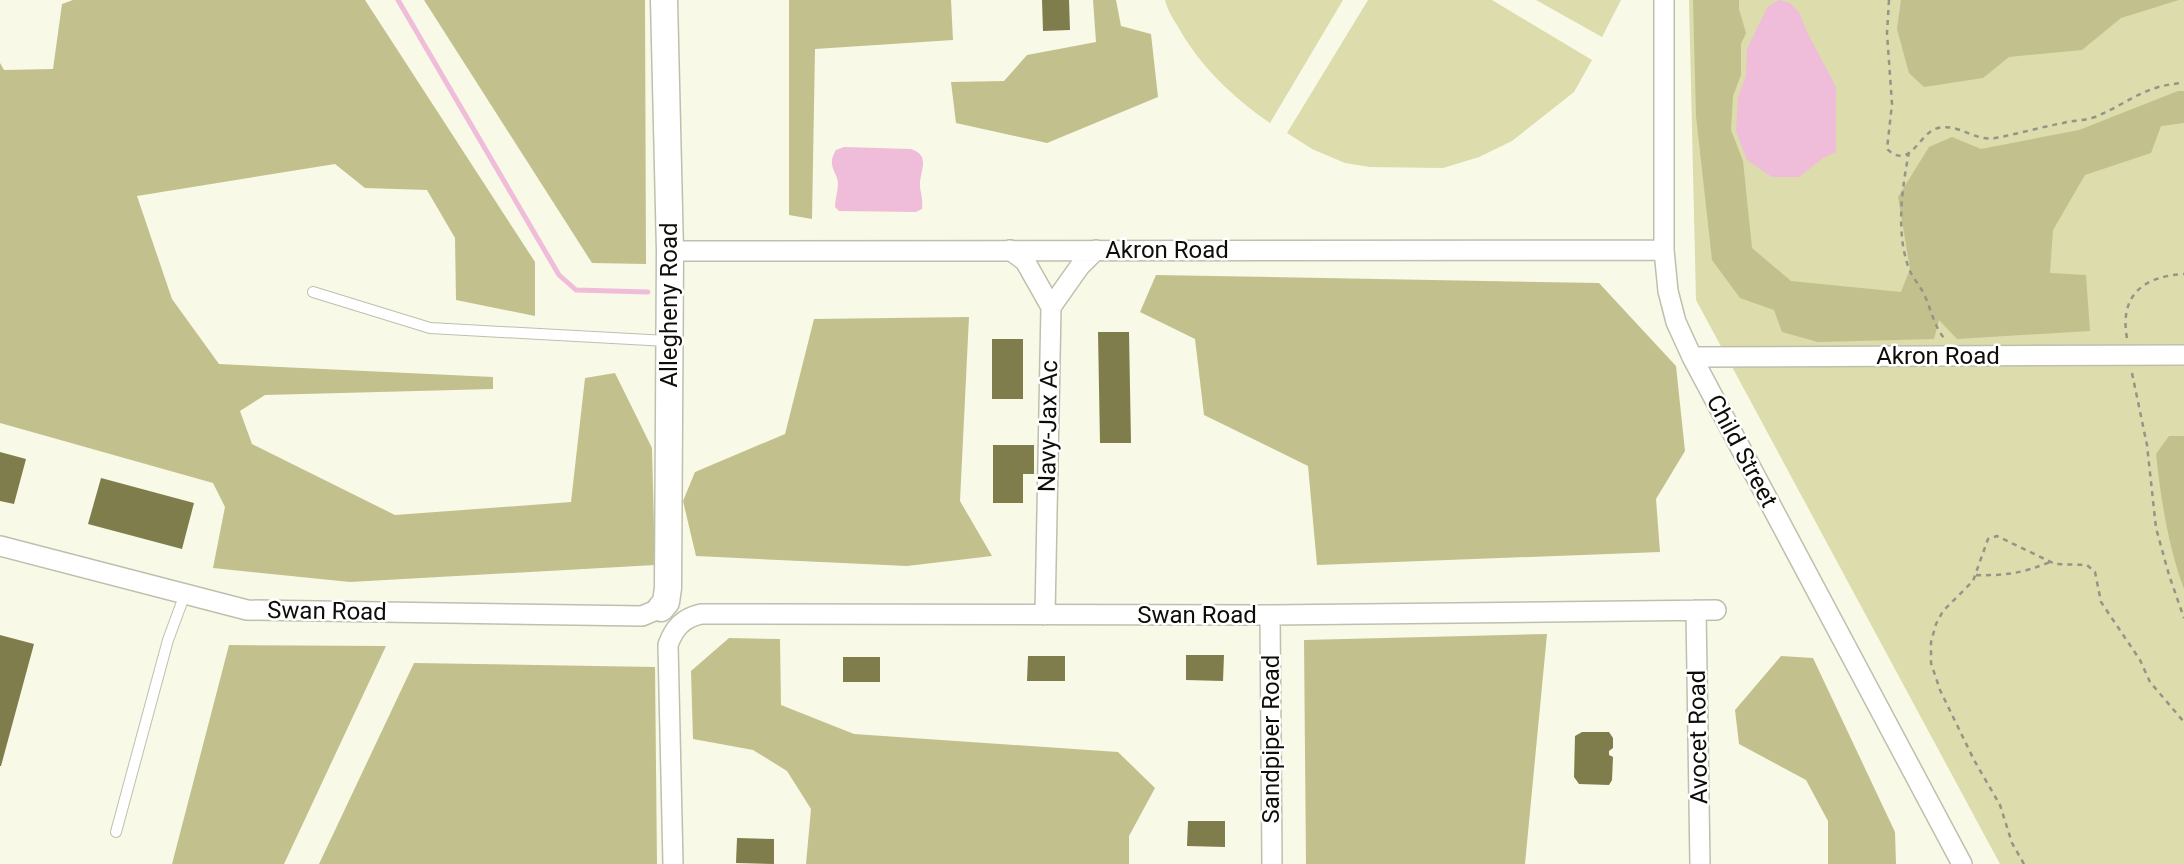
<svg xmlns="http://www.w3.org/2000/svg" width="2184" height="864" font-family="Roboto,sans-serif">
	<style>
		.green { fill: #dcdcac }
		.forest { fill: #c2c18d }
		.water { fill: #efbcda }
		.lines { fill: none; stroke-linecap: round; stroke-linejoin: round }
		.stream { stroke: #efbcda; stroke-width: 5 }
		.building { fill: #7f7d4b }
		.lane-casing { stroke: #bfbfae; stroke-width: 12 }
		.street-casing { stroke: #bfbfae; stroke-width: 22 }
		.secondary-casing { stroke: #bfbfae; stroke-width: 29 }
		.path { stroke: #949488; stroke-width: 2.5; stroke-dasharray: 5 5; stroke-linecap: butt }
		.lane { stroke: #fff; stroke-width: 10 }
		.street { stroke: #fff; stroke-width: 19 }
		.secondary { stroke: #fff; stroke-width: 26 }
		.labels { text-anchor: middle; dominant-baseline: central; stroke-width: 5; stroke-linejoin: round; paint-order: stroke }
		.street-label { font-size: 24px; fill: #0e0d08; stroke: #fff }
	</style>
	<rect width="100%" height="100%" fill="#f9f9e7"/>
	<path class="green" d="M1165,0H1343L1270,123C1232,97 1199,65 1177,25C1172,17 1167,9 1165,0Z
		M1368,0H1492L1592,60L1574,92L1512,141L1479,157L1443,168L1370,167L1345,163L1312,149L1287,133Z
		M1536,0H1621L1602,37Z
		M1689,0H2184V864H2000L1696,300Z"/>
	<path class="forest" d="M73,0H365L535,262V316L456,300L455,238L427,190L365,188L335,164L137,196L172,299L219,364L493,377V389L265,395L240,411L252,444L395,515L571,502L585,378L615,373L652,448L655,565L350,582L213,568L225,507L213,483L0,423V63L4,70L53,69L62,4Z
		M424,0H645L646,264L592,263Z
		M789,0H951L953,40L815,49L812,219L789,215Z
		M1093,0H1116L1121,26L1151,34L1158,97L1047,143L956,123L951,82L1004,81L1027,55L1096,42Z
		M1693,0H1739V9L1746,33L1741,44V75L1733,96L1731,130L1743,161L1752,248L1791,281L1901,292L1910,269L1898,197L1929,147L1952,137L1981,149L2079,130L2178,91H2184V123L2161,126L2151,153L2085,175L2053,230L2050,273L2086,275L2090,331L1957,339L1939,320L1934,339L1818,342L1782,332L1774,310L1740,298L1712,260L1696,116Z
		M1901,0H2179L2121,18L2082,50L2009,57L1983,78L1924,87L1909,73L1897,29Z
		M1156,275L1599,283L1676,366L1685,451L1656,499L1660,552L1317,565L1308,466L1204,415L1195,339L1140,312Z
		M969,317L960,501L992,556L907,566L696,556L683,501L695,472L785,434L814,319Z
		M2169,436H2184V589C2168,546 2161,499 2156,454Z
		M1547,634L1525,864H1306L1304,640Z
		M729,638L780,639L781,705L854,734L1118,752L1155,788L1129,836V864H806L811,809L787,771L753,750L693,739L691,671Z
		M229,645L386,646L284,864H172Z
		M1781,656L1813,658L1895,832L1896,864H1828V821L1806,780L1739,744L1735,710Z
		M414,663L655,667L657,864H319Z"/>
	<path class="water" d="M1779,0L1790,3L1799,12L1807,32L1836,87V152L1823,158L1799,177H1772L1747,160L1736,131L1738,97L1746,76L1747,49L1768,6Z
		M844,147L911,149C932,156 919,171 920,187C921,194 923,200 922,209L916,212L839,211L835,207C835,199 838,191 838,183C837,171 826,166 836,150Z"/>
	<g class="lines">
		<path class="stream" d="M398,0L559,275L576,290L648,292"/>
	</g>
	<path class="building" d="M1042,0H1069L1070,30L1043,31Z
		M1098,332H1129L1131,443H1100Z
		M992,339H1023V399H992Z
		M993,445H1034V474H1023V503H993Z
		M0,452L26,459L14,504L0,501Z
		M101,478L194,503L182,549L88,524Z
		M0,635L34,644L1,766H0Z
		M1186,655H1224L1223,681L1186,680Z
		M1028,656H1065V681H1027Z
		M843,657H880V682H843Z
		M1582,732H1609L1613,738V748L1609,751V755L1613,757L1612,780L1609,785L1579,784L1574,777L1575,736Z
		M1188,821H1225V847L1187,846Z
		M737,838L774,839V864L736,863Z"/>
	<g class="lines">
		<defs>
			<path id="lane" d="M313,292L430,328L667,341
				M116,832L168,640L185,594"/>
			<path id="street" d="M1664,0V250L1668,291L1676,322L1692,357L1962,864
				M1010,250L1025,261L1051,307L1045,615
				M670,251L1664,250
				M1051,307L1080,266L1096,250
				M1692,357L2184,355
				M0,546L247,610L642,616L661,608
				M1696,610L1700,864
				M1270,615L1272,864
				M673,864L668,645C674,628 683,618 701,614L1270,615L1716,610"/>
			<path id="secondary" d="M661,608L666,602L668,588L670,251L664,0"/>
		</defs>
		<use href="#lane" class="lane-casing"/>
		<use href="#street" class="street-casing"/>
		<use href="#secondary" class="secondary-casing"/>
		<path class="path" d="M1889,0L1887,33L1892,104L1887,149C1911,171 1918,133 1938,128C1959,123 1975,142 1995,138C2018,134 2041,127 2063,123C2074,120 2084,121 2095,117C2129,103 2144,85 2184,83
			M1909,152C1902,188 1896,231 1908,266C1911,276 1919,284 1924,294C1931,309 1934,326 1944,338
			M2127,338C2119,295 2144,276 2184,274
			M2132,373L2147,445L2156,528L2169,575L2184,618
			M1976,575C2005,576 2023,573 2050,562
			M2024,864L2012,843L2000,805L1974,760L1940,690L1931,663V642L1936,624L1943,611L1973,581L1988,539L1997,536L2055,564L2087,565L2095,572L2101,602L2140,660L2150,682L2184,722"/>
		<use href="#lane" class="lane"/>
		<use href="#street" class="street"/>
		<use href="#secondary" class="secondary"/>
	</g>
	<g class="labels">
		<g class="street-label">
			<text x="1167" y="250">Akron Road</text>
			<text transform="translate(669 305) rotate(-90)">Allegheny Road</text>
			<text x="1938" y="356">Akron Road</text>
			<text transform="translate(1048 426) rotate(-89)">Navy-Jax Ac</text>
			<text transform="translate(1742 451) rotate(62)">Child Street</text>
			<text transform="translate(327 611) rotate(1)">Swan Road</text>
			<text x="1197" y="615">Swan Road</text>
			<text transform="translate(1698 737) rotate(-91)">Avocet Road</text>
			<text transform="translate(1271 739) rotate(-90)">Sandpiper Road</text>
		</g>
	</g>
</svg>
